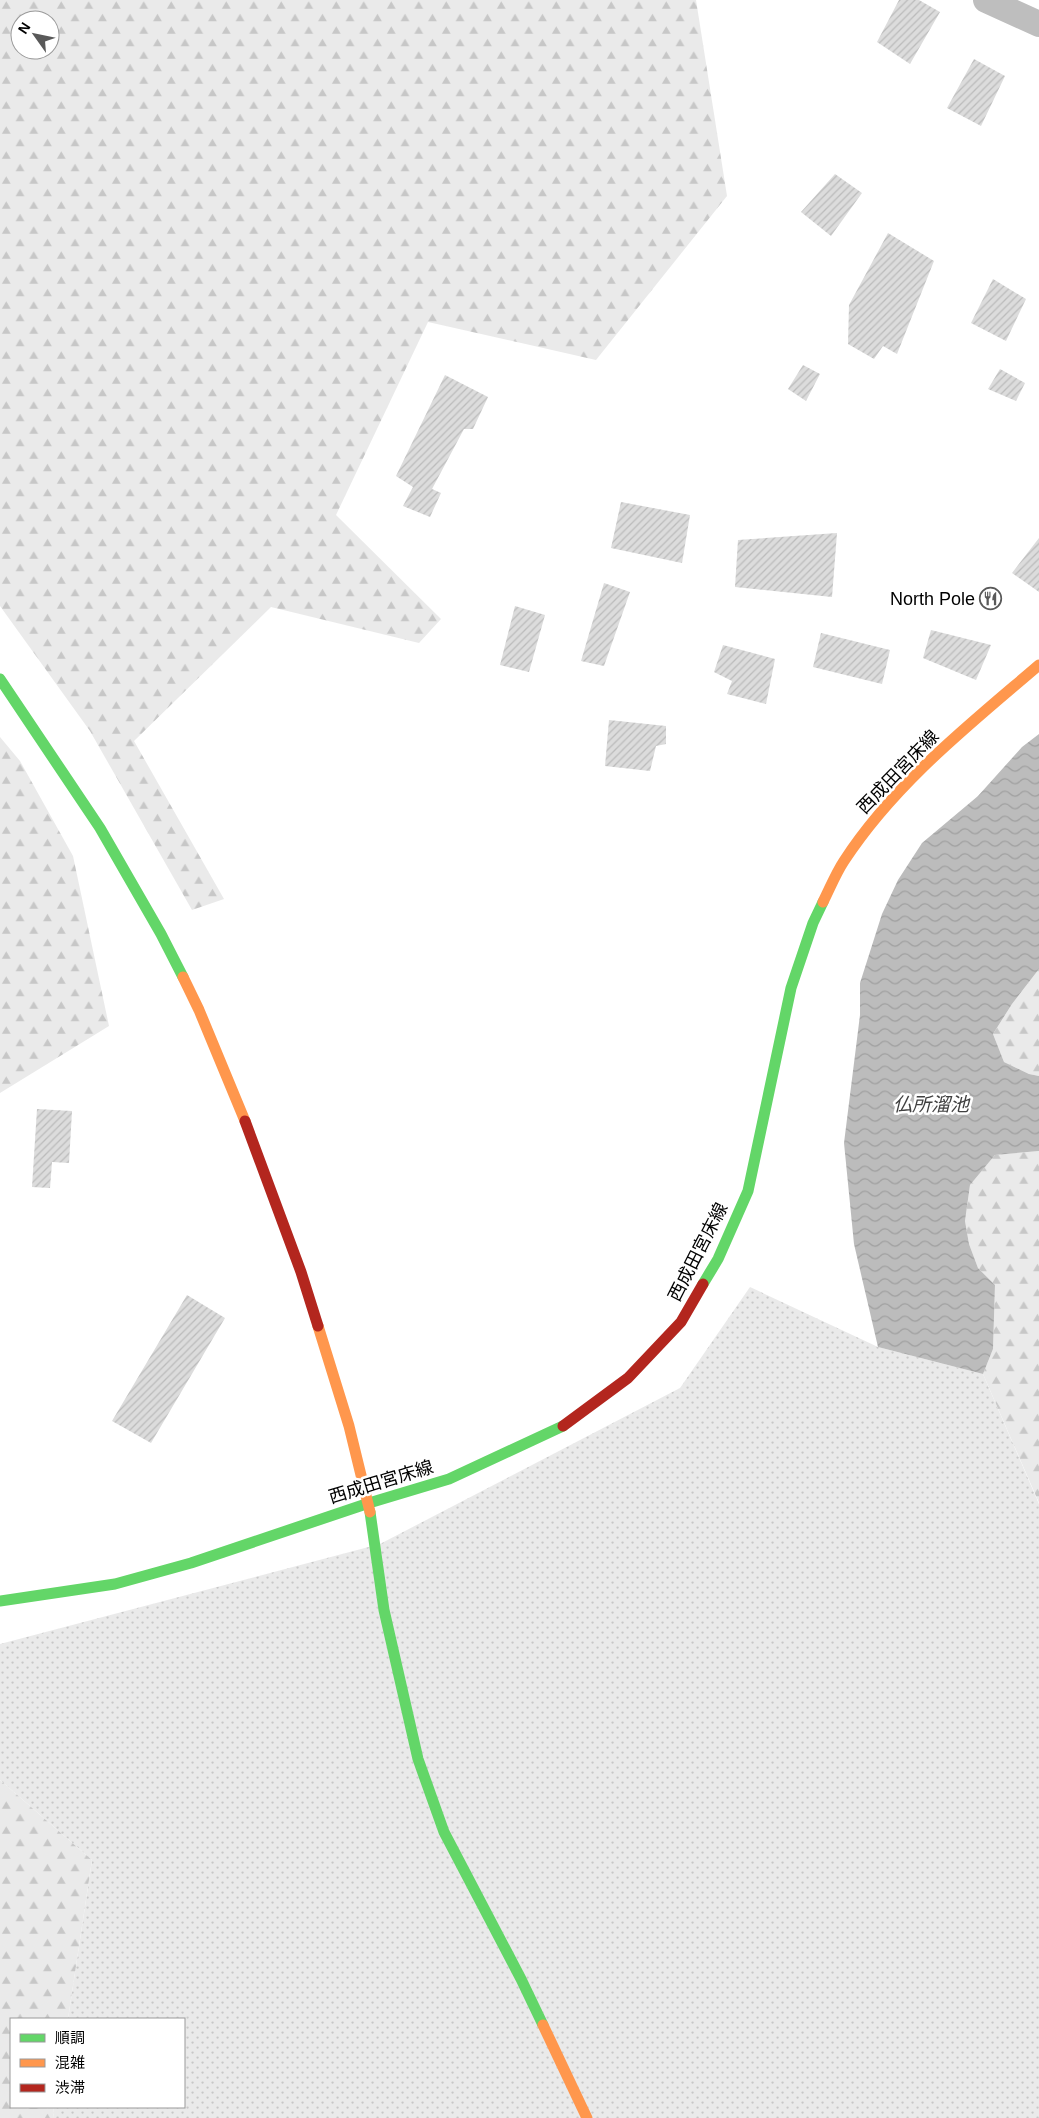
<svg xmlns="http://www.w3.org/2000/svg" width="1039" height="2118" font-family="Arial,'Noto Sans JP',sans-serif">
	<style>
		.grass { fill: url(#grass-dots) }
		.forest { fill: url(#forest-firs); fill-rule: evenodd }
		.water { fill: url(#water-waves) }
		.building { fill: url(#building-hatch) }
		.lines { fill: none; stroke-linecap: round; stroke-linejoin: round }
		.street { stroke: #bebebe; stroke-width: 26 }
		.fast { stroke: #63d668; stroke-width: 11 }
		.slow { stroke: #ff974d; stroke-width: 11 }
		.jam { stroke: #b3261e; stroke-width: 11 }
		.labels { text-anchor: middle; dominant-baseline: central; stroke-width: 5; stroke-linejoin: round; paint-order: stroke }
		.poi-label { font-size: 18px; fill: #000; stroke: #fff; text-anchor: end }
		.street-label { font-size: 18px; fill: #000; stroke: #fff }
		.water-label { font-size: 19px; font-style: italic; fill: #404040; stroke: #fff }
	</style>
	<defs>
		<pattern id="grass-dots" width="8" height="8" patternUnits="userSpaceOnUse" patternTransform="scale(1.25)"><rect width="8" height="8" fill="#eaeaea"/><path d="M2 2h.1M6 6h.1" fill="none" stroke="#c7c7c7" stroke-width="1.8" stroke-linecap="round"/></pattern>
		<pattern id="forest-firs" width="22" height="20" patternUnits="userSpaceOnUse" patternTransform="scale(1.25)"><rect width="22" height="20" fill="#eaeaea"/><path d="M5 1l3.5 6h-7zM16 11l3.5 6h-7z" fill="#c7c7c7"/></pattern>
		<pattern id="water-waves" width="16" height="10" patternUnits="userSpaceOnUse" patternTransform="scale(1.25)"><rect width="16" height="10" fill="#bcbcbc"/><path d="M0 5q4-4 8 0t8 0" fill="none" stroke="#a0a0a0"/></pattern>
		<pattern id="building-hatch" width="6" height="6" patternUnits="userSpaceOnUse" patternTransform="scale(1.25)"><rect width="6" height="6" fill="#dcdcdc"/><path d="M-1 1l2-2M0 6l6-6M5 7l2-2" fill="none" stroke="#bbb"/></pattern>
	</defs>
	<rect width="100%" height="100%" fill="#fff"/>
	<path class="grass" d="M750,1287L878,1347L983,1374L1039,1504V2118H53L54,2107H184V2019H68L92,1860L0,1780V1644L380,1544L680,1388Z"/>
	<path class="forest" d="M0,0H696L727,196L596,360L428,322L336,515L441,619L419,643L271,607L134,741L224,899L192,910L90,731L0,606ZM20,20H50V50H20Z
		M0,737L20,761L73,856L109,1026L0,1093Z
		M1039,969V1076L1029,1074L1004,1062L993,1034L1012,1004Z
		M1039,1151V1503L983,1374L993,1349L995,1285L978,1268L969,1244L965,1221L970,1185L995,1155Z
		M0,1780L92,1860L68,2019H11V2107H54L53,2118H0Z"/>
	<path class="water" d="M1039,734V969L1012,1004L993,1034L1004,1062L1029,1074L1039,1076V1151L995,1155L970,1185L965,1221L969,1244L978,1268L995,1285L993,1349L983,1374L878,1347L854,1244L844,1143L860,1015V983L882,914L898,880L922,843L978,796L1022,747Z"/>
	<path class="building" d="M899,0H919L940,12L910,64L877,42Z
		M974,59L1005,76L981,126L947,108Z
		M835,174L862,193L831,236L801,212Z
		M888,233L934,261L897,354L883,346L874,359L848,344L849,305Z
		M993,279L1026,299L1006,341L971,323Z
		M803,365L820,374L806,401L788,389Z
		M1000,369L1025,383L1016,401L988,389Z
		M445,375L488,397L473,429H464L432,489L441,493L430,517L403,506L413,487L396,476Z
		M621,502L690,515L682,563L611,548Z
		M837,533L832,597L735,587L738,540Z
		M1039,538V592L1012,573Z
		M604,583L630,592L604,666L581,661Z
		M515,606L545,615L529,672L500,665Z
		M931,630L991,645L976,680L923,658Z
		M821,633L890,650L882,684L813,667Z
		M723,645L775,659L766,704L727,694L732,681L714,672Z
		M609,720L666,726V744L656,746L650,771L605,766Z
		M37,1109L72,1111L69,1163L52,1162L50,1188L32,1187Z
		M187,1295L225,1318L151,1443L112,1421Z"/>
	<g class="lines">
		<path class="street" d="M986,0L1039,24"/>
		<path class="fast" d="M0,679L100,828L161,934L183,977
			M703,1284L718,1259L748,1191L791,988L813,923L823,902
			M370,1512L384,1610L418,1759L444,1832L521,1979L543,2025
			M0,1601L115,1584L191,1563L369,1503L449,1479L563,1426"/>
		<path class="slow" d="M823,902C830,888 836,873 844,861C895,783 969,725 1039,665
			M183,977L199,1010L245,1121
			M318,1326L349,1426L370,1512
			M543,2025L587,2118"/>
		<path class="jam" d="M245,1121L301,1272L318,1326
			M563,1426L628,1378L681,1322L703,1284"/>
	</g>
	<defs>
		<symbol id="restaurant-ring" viewBox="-11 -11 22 22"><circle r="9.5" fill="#fff" stroke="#595959" stroke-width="1.5"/><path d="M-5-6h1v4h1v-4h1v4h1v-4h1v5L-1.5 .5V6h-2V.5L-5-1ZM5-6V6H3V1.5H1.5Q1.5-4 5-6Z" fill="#595959"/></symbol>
	</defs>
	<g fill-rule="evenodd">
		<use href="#restaurant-ring" x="978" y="586" width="25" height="25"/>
	</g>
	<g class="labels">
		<g class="poi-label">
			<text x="975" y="599">North Pole</text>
		</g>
		<g class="street-label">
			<text transform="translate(898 772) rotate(-46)">西成田宮床線</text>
			<text transform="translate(698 1252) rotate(-63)">西成田宮床線</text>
			<text transform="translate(381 1482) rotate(-17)">西成田宮床線</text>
		</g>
		<g class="water-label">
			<text x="931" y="1104">仏所溜池</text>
		</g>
	</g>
	<rect x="10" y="2018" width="175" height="90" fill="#ffffff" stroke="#999999"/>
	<rect x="20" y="2034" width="25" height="8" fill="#63d668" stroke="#999999"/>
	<text x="55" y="2043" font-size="15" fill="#000000">順調</text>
	<rect x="20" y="2059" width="25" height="8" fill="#ff974d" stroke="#999999"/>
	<text x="55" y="2068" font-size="15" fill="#000000">混雑</text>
	<rect x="20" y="2084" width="25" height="8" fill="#b3261e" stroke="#999999"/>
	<text x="55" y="2093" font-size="15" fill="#000000">渋滞</text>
	<g transform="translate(35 35) rotate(303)"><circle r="24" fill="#ffffff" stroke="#999999"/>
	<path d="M0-4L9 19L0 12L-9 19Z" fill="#595959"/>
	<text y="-8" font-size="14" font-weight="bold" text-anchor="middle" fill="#000000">N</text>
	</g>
</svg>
